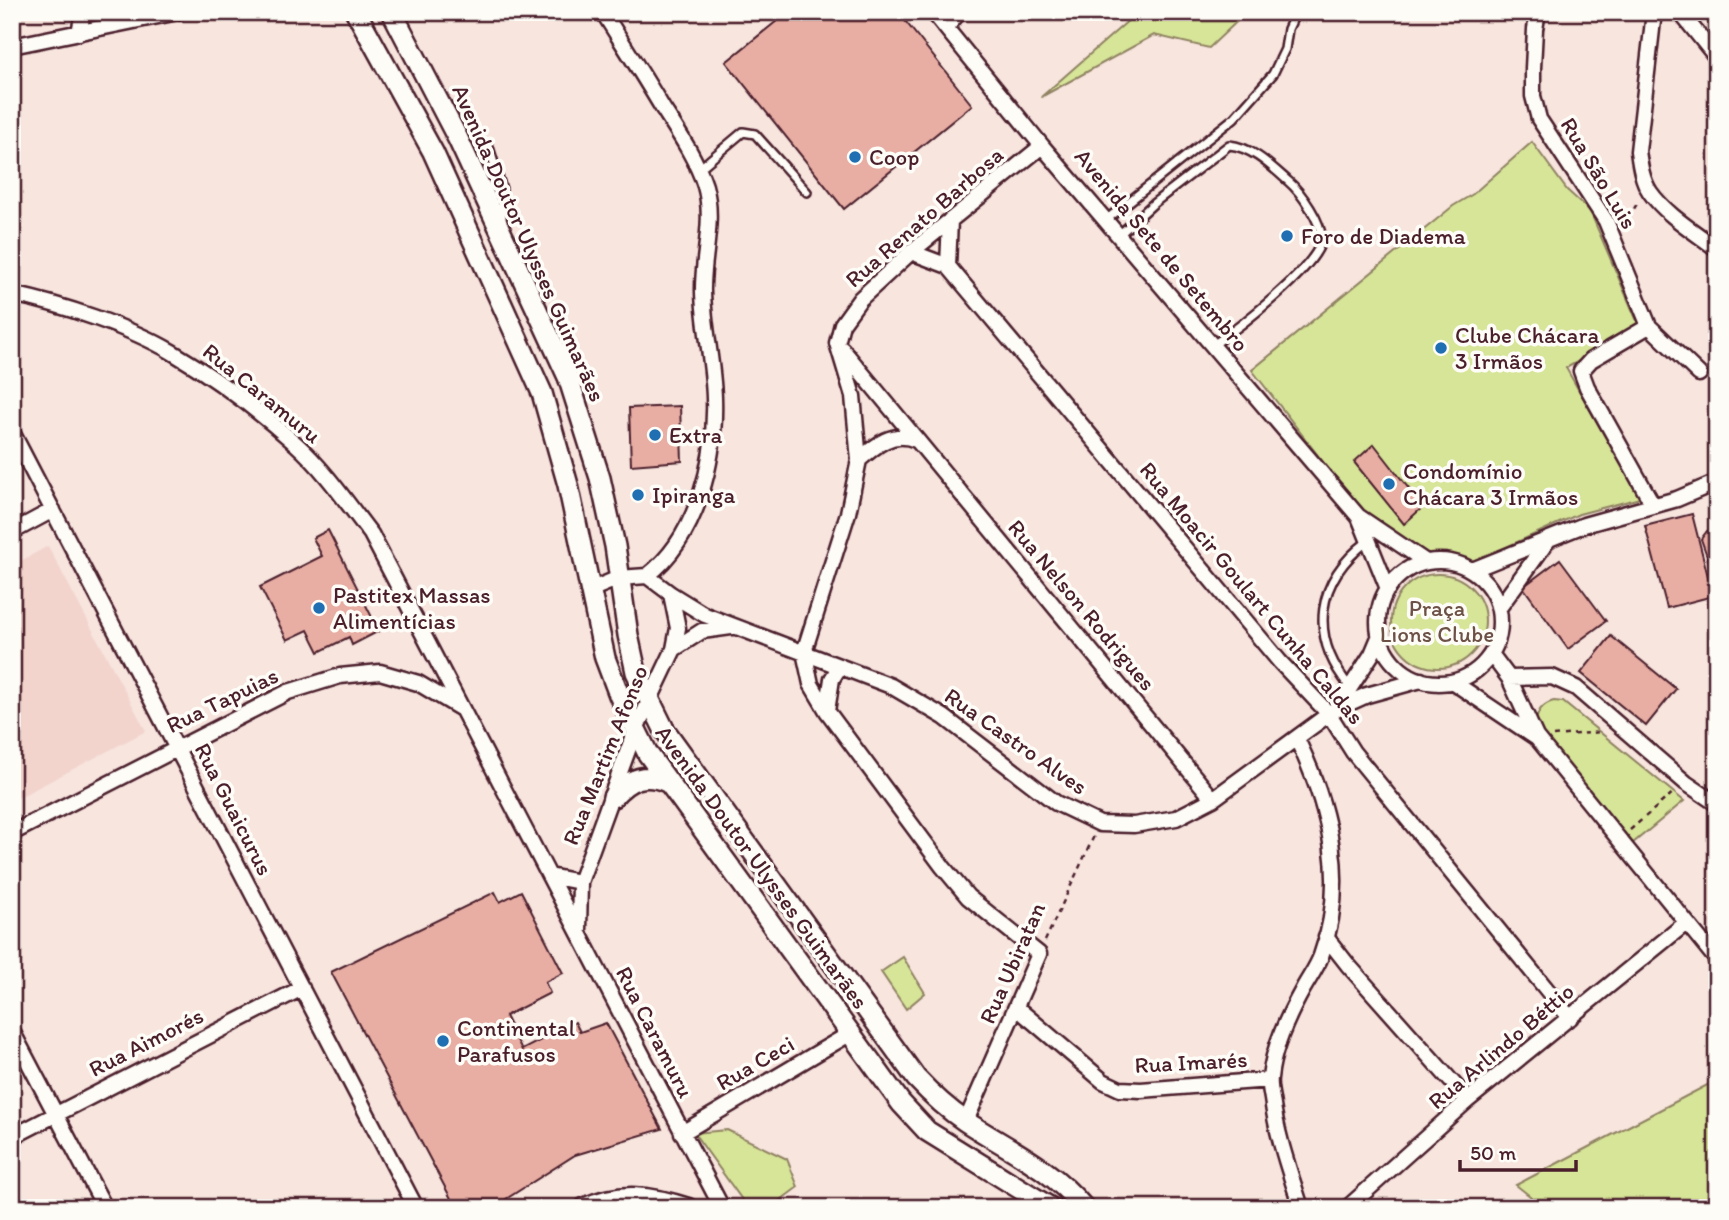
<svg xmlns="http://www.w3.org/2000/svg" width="1729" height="1220" font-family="Itim,sans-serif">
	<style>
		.built { fill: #f2d4cd }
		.green { fill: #d6e598; stroke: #908262; stroke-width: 2 }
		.building { fill: #e8aea4; stroke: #4a1f2b; stroke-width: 2 }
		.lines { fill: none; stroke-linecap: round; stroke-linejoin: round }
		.service-casing { stroke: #4a1f2b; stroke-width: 12 }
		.minor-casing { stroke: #4a1f2b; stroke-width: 19 }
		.tertiary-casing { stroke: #4a1f2b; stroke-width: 23 }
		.secondary-casing { stroke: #4a1f2b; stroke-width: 24 }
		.path { stroke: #4a1f2b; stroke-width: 2.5; stroke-dasharray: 5 5; stroke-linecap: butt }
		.service { stroke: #fdfcf7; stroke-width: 7 }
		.minor { stroke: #fdfcf7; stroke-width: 14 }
		.tertiary { stroke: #fdfcf7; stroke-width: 18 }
		.secondary { stroke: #fdfcf7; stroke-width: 19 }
		.poi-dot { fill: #1f6fb2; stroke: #fdfcf7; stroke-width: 2.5 }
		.labels { text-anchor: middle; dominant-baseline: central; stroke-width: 7; stroke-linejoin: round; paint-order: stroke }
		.poi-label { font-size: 23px; fill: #4a1f2b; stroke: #fdfcf7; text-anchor: start }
		.street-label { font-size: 23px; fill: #4a1f2b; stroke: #fdfcf7 }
		.park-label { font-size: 23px; fill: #6d5046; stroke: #fdfcf7 }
	</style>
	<rect width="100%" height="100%" fill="#f7e5de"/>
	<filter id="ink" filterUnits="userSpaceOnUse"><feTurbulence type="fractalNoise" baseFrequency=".0143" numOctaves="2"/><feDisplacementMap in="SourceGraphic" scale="14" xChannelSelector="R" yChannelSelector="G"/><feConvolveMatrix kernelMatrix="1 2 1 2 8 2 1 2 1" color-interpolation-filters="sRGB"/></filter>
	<g filter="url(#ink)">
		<path class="built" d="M48,546L146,731L12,801V566Z"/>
		<path class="green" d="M1138,12H1247L1209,48L1154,35L1041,97Z
			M1532,142L1567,190L1590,211L1640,328L1566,368L1640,498L1579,514L1471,563L1448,554L1427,555L1361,511L1252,370L1453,206L1473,194Z
			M1391 621a47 47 0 1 1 94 0a47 47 0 1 1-94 0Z
			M1554,701L1563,702L1684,801L1633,843L1536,726C1536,713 1541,704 1554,701Z
			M903,957L925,993L906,1009L881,972Z
			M1717,1080V1141L1715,1143L1717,1144V1208H1545L1516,1185Z
			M727,1130L787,1159L798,1187L770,1208H748L694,1133Z"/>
		<path class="building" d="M788,12H898L972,105L844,209L726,62Z
			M680,406L682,461L631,465L629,408Z
			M1374,444L1423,507L1404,524L1354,462Z
			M1692,514L1713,596L1667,608L1645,526Z
			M1717,527V570H1712L1701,539L1707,531Z
			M328,530L379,631L352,645L349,637L319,652L308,630L287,640L260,587L322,556L313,538Z
			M1560,559L1606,621L1568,649L1523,587Z
			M1611,636L1676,689L1646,726L1581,673Z
			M521,891L563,973L545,982L550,993L505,1016L522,1050L575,1022L580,1032L606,1023L662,1129L575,1155L492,1208H456L331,972L495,892L500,902Z"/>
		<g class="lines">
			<defs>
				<path id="service" d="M489,147L502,189V221
					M699,169L743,132L755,134L807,192
					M1106,220L1234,118L1273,74L1285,49L1288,29L1296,12
					M1119,235L1154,203L1229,145C1252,147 1271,166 1288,181C1300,191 1324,224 1321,241C1316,268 1237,329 1213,345
					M1350,687C1308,636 1316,580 1368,541"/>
				<path id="minor" d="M603,12C623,44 643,75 662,107C678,132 696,158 705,186C715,221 702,257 703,292C704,328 713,362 714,398C716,459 698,537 647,576
					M933,12L1042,146L1358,516L1426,562
					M1538,12L1535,29L1533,68V96L1539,119L1606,221L1649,326L1699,374
					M1654,12L1638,151C1640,165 1642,180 1650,192C1666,215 1695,232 1717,249
					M1680,12L1717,58
					M946,28L959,12
					M79,33L83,12
					M12,46L178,12
					M911,252L948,266L1280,662L1329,714L1353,752L1570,1018
					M948,266L950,220
					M12,294C60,304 130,327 172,352C216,378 258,410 296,444C325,470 347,503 371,534L722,1208
					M1649,326L1591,360L1581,371L1587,387L1653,505
					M842,349L1213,799
					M12,432L416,1208
					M859,460C876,445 893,430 916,440
					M1359,517L1388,589
					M12,532L53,510
					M1378 622a61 61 0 1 1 122 0a61 61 0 1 1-122 0Z
					M1472,570L1584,525L1677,499L1717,482
					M590,590L619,578L647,576L671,594L705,615L891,686L944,717L1056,803L1100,824L1134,825L1176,818L1213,799L1336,709L1367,695L1421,680
					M1499,608L1549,539
					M674,649L702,631L731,627
					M1491,654L1509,678L1536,737L1717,960
					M1509,678L1552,677L1576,688L1686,783L1717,804
					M1453,682L1535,737
					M1337,708L1372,654L1380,635
					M827,711L832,679L840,666
					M1297,739C1330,808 1348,882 1321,956C1317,967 1309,978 1303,989C1288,1016 1273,1047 1270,1078C1269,1085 1271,1093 1272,1099C1277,1137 1290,1172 1301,1208
					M12,833L288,692L340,676L380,672L418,683L460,708
					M549,876L580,882
					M579,930L580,882L635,731L674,649L678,628L671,594
					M1326,937L1348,965L1468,1100
					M1017,1008L1103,1081L1120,1089L1141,1090L1269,1080
					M12,1031L105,1208
					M966,1121L1039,954L968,897L943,867L827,711L811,684L804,652L848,513L859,460L853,396L837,343L842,324L860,299L911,252L1042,146
					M682,1133L851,1033
					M12,1137L302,988
					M1347,1208L1468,1100L1686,923"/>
				<path id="tertiary" d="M584,1208C620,1191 652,1196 688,1208"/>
				<path id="secondary" d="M356,12L433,152L542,393L568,485L605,658L619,695L648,754L901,1103L927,1131L1051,1208
					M392,12L458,139L568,377L600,478L615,546L628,635L636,672L664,729L916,1078C931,1094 947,1109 965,1121C1009,1150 1049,1166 1084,1208
					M613,797C628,779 645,772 667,782"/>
			</defs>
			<use href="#service" class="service-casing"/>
			<use href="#minor" class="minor-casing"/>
			<use href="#tertiary" class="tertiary-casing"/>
			<use href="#secondary" class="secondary-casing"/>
			<path class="path" d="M1624,226L1638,202
				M1553,736L1602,732
				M1630,830L1675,791
				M1045,941L1094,836"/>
			<use href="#service" class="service"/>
			<use href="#minor" class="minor"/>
			<use href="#tertiary" class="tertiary"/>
			<use href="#secondary" class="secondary"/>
		</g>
	</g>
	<g class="poi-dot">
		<circle cx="855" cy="157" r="7"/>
		<circle cx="1287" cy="236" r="7"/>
		<circle cx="1441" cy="348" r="7"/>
		<circle cx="655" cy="435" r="7"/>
		<circle cx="1389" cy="484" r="7"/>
		<circle cx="638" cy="495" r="7"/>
		<circle cx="319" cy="608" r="7"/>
		<circle cx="443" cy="1041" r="7"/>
	</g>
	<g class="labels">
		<g class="poi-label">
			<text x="869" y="157">Coop</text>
			<text x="1301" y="236">Foro de Diadema</text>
			<text x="1455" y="335">Clube Chácara<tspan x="1455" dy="26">3 Irmãos</tspan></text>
			<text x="669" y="435">Extra</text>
			<text x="1403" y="471">Condomínio<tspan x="1403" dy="26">Chácara 3 Irmãos</tspan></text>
			<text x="652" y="495">Ipiranga</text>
			<text x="333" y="595">Pastitex Massas<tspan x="333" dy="26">Alimentícias</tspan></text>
			<text x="457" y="1028">Continental<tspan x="457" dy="26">Parafusos</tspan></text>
		</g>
		<g class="street-label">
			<text transform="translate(1599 173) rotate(59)">Rua São Luis</text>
			<text transform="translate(924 217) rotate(-41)">Rua Renato Barbosa</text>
			<text transform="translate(529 243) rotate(66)">Avenida Doutor Ulysses Guimarães</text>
			<text transform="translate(1162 250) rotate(50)">Avenida Sete de Setembro</text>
			<text transform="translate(262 393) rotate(39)">Rua Caramuru</text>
			<text transform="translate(1252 593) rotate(50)">Rua Moacir Goulart Cunha Caldas</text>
			<text transform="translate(1082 605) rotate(50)">Rua Nelson Rodrigues</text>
			<text transform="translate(222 700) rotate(-26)">Rua Tapuias</text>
			<text transform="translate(1016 741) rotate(35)">Rua Castro Alves</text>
			<text transform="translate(605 755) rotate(-68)">Rua Martim Afonso</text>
			<text transform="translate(234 809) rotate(63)">Rua Guaicurus</text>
			<text transform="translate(762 867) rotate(54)">Avenida Doutor Ulysses Guimarães</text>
			<text transform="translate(1012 963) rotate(-66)">Rua Ubiratan</text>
			<text transform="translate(655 1032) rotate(63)">Rua Caramuru</text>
			<text transform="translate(146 1042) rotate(-27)">Rua Aimorés</text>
			<text transform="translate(1501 1046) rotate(-40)">Rua Arlindo Béttio</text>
			<text transform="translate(1191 1062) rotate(-3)">Rua Imarés</text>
			<text transform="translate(755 1063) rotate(-30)">Rua Ceci</text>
		</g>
		<g class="park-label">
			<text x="1437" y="608">Praça<tspan x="1437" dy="26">Lions Clube</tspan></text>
		</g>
	</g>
	<rect width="1729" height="1220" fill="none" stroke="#fdfcf7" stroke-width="42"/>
	<rect x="21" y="21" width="1687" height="1178" fill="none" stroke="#4a1f2b" stroke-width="2.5" filter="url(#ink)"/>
	<path d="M1460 1160v10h116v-10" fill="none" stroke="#4a1f2b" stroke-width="3.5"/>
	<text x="1470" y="1160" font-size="21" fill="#4a1f2b" stroke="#fdfcf7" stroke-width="5" paint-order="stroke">50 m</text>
</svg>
